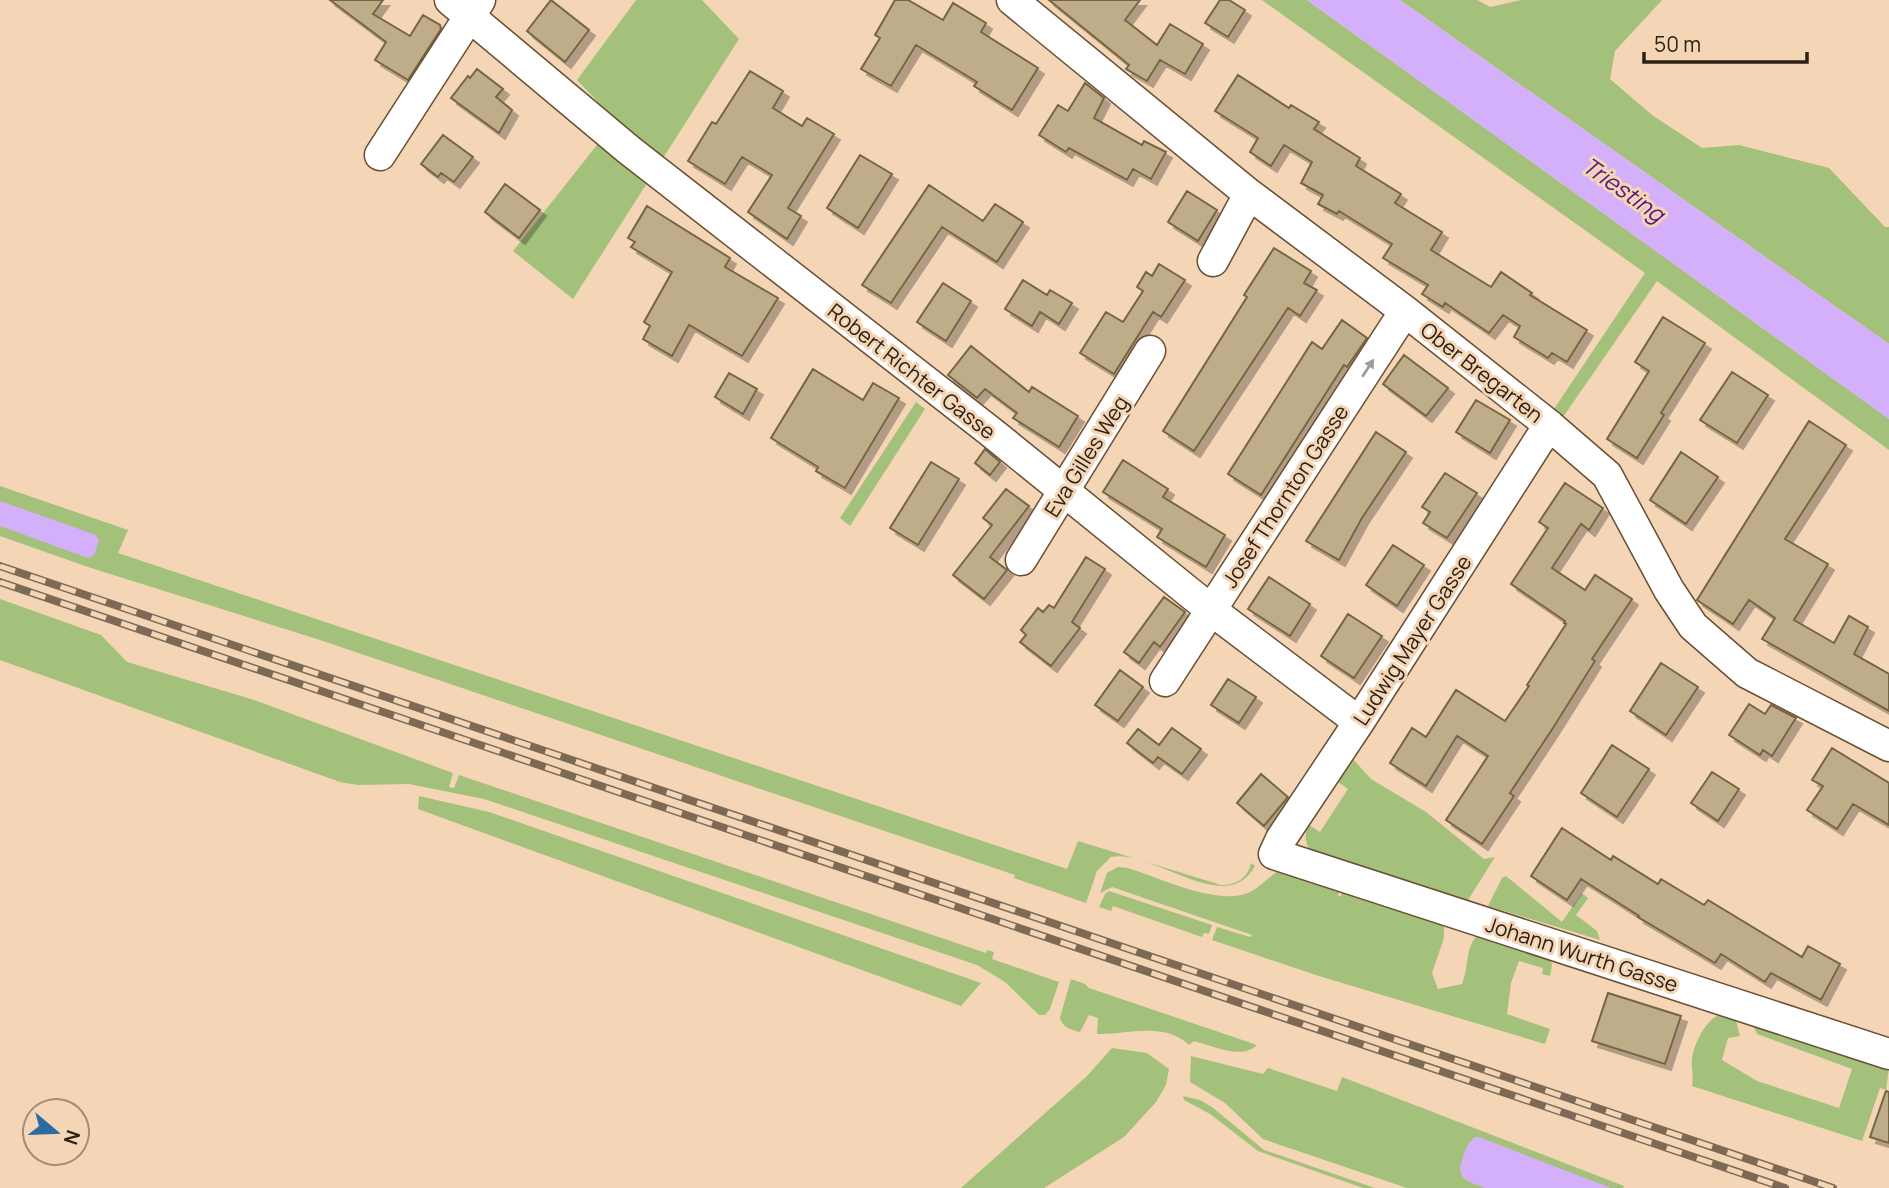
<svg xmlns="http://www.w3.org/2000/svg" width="1889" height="1188" font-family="Manrope,sans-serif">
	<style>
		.green { fill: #a3c17a }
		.water { fill: #d5b0fa }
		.building { fill: #bead88; stroke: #756643; stroke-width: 2; filter: url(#shadow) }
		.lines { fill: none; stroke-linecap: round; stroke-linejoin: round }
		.minor-casing { stroke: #694e33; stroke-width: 33 }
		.minor { stroke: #fff; stroke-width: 30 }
		.rail-casing { stroke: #7d6a56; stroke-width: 8 }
		.rail { stroke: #f4d5b6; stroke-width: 5; stroke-dasharray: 16; stroke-linecap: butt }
		.oneway { fill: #a09b95 }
		.labels { text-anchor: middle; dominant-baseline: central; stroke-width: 6; stroke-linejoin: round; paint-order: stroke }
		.street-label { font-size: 21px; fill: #2b2014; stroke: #f4d5b6 }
		.water-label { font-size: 23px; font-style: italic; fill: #571782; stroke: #f4d5b6 }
	</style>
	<defs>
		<filter id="shadow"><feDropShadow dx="6" dy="6" stdDeviation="0" flood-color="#0004"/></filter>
	</defs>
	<rect width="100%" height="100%" fill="#f4d5b6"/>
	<path class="green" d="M636,0H702L739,39L573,299L513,251L616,121L577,80Z
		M1262,0H1307L1889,419V450L1657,281L1561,420L1552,412L1645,273Z
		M1400,0H1477L1490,7L1521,0H1662L1615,51L1610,79L1652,115L1702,148L1739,145L1829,168L1885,227H1889V344Z
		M916,402L925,409L850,526L840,518Z
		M0,486L128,530L118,553L1067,869L1078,841L1221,885C1236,885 1248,878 1251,863L1255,866C1226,919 1154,849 1111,857L1097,871L1086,903L1014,878L1015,875L320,640L88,567L0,536Z
		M0,599L101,635L127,662L251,699L453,773L449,787L454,788L459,775L986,953L987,950L994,952L992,959L1059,982L1050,1009L1045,1015H1039L1005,982L977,965L484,799L409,784L358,785L340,782L0,660Z
		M1352,758L1371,779L1426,812L1484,859L1495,857L1468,900L1309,849C1305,840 1304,834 1309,825L1320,832L1348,789L1338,782Z
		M419,796L489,812L981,983L961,1006L418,809Z
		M1118,867L1128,868C1160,878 1219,907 1250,892C1262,886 1270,875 1281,869L1340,888L1338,896H1341L1343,889L1444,924V938L1432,973L1438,989L1462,984C1469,968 1465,946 1478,935L1550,959L1552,965L1550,976L1542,974L1543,968L1519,961L1511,983L1507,1014L1550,1029L1545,1044L1319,976L1212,940L1217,927L1250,937L1252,935L1112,887L1100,893L1107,873Z
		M1506,876L1562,922L1582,893L1588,898L1576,915L1597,931L1600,940L1488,906L1502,878Z
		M1109,891L1212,925L1209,934L1204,933L1202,937L1113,906L1111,911L1099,907L1105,894Z
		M1071,979L1085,984L1089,988L1257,1045C1242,1060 1213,1046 1194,1041L1189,1045C1163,1021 1128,1035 1097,1034L1098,1018L1089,1015L1080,1032C1070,1029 1063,1028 1060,1018Z
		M1724,1013L1736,1021L1740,1036L1728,1038L1722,1060L1757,1081L1839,1108L1852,1069L1757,1034L1752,1023L1889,1068L1886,1090L1880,1088L1862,1141L1692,1086C1694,1077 1691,1067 1692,1058C1695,1041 1707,1017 1724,1013Z
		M1112,1048L1147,1053L1169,1069L1166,1085L1156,1102L1124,1137L1044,1188H961L1087,1076Z
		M1191,1056L1263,1074L1268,1068L1337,1091L1342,1077L1624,1186L1623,1188H1407L1263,1139L1225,1103L1190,1082Z
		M1183,1096L1200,1100L1212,1107L1264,1150L1375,1188H1363L1258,1151L1210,1114L1184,1100Z"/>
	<path class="water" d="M1307,0H1400L1889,344V419Z
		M0,501L96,535L99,541L94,555L88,558L0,526Z
		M1475,1137H1479L1611,1188H1485C1466,1181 1455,1179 1463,1157C1466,1148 1468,1142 1475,1137Z"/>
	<path class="building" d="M330,0H383L373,14L410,36L423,15L440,25L441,29L408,80L375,60L386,42Z
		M551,0L589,30L565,62L527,31Z
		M895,0H908L943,20L953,3L986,23L981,32L1038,68L1012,110L974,86L977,82L916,45L891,86L861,69L880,38L875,35Z
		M1049,0H1140L1125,20L1157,45L1170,24L1203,44L1185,74L1160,60L1147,81L1126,69L1129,65Z
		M1220,0H1229L1245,10L1228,37L1205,23Z
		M477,69L503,89L496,97L512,110L499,133L451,98L468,76L470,78Z
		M750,71L783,91L773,108L802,126L807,118L834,134L788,208L801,216L787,239L748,212L772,175L742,157L725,184L688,161L712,122L716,124Z
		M1238,75L1289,108L1291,105L1319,122L1314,129L1360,158L1356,166L1401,194L1395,203L1442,232L1431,250L1491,287L1501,272L1532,293L1530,295L1587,330L1567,362L1552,353L1548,358L1514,337L1520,326L1503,315L1489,333L1445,303L1443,307L1422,294L1428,285L1383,258L1392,244L1339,211L1337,214L1318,204L1323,195L1301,183L1312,162L1284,145L1271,166L1250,152L1258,138L1215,111Z
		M1085,83L1104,98L1094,118L1142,145L1144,141L1166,152L1151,179L1133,169L1127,180L1069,148L1066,152L1039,135L1058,105L1068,111Z
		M443,135L473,157L454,182L441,173L438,177L421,164Z
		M860,155L892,174L858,228L827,208Z
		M505,184L540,210L519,238L485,212Z
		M929,185L983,221L995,204L1023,222L997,262L942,227L891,303L862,285Z
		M1187,191L1217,210L1198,241L1168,222Z
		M647,206L730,258L725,267L778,298L742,356L689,325L672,356L643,339L650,326L644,322L672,272L631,247L635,242L628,238Z
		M1274,248L1311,271L1304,283L1317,290L1300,316L1288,308L1194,451L1163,431L1247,297L1244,295Z
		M1159,264L1185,280L1161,317L1153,312L1114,374L1080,353L1106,312L1123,322L1143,291L1137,287L1146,272L1152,276Z
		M1023,280L1047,295L1050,290L1072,303L1059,324L1040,312L1032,326L1005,309Z
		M943,283L971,301L946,341L917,322Z
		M1663,317L1705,343L1661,413L1664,415L1637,458L1607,439L1649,371L1635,362Z
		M1342,320L1367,338L1347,367L1344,365L1261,495L1228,474L1312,342L1322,349Z
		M971,346L1029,392L1032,387L1078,416L1059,447L1013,418L1017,413L985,389L977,398L948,375Z
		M1404,355L1448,388L1426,416L1383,384Z
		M813,369L863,400L873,383L899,398L845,488L816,471L818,467L771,438Z
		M1732,372L1768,395L1737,443L1700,420Z
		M729,373L757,389L743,414L715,397Z
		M1476,400L1510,420L1490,453L1456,432Z
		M1809,421L1846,445L1785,539L1828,564L1794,620L1834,643L1849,616L1868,627L1854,654L1889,674V711L1762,639L1775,618L1749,600L1733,624L1697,600Z
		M1376,432L1406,452L1362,518L1339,560L1306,541Z
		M985,449L1000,462L990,475L975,463Z
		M1681,452L1718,477L1686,524L1650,500Z
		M1123,460L1168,489L1163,497L1225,535L1206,567L1157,537L1162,529L1103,492Z
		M931,462L959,479L918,545L890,528Z
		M1445,473L1477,493L1447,538L1423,523L1430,512L1422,507Z
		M1565,483L1603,508L1589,530L1581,524L1552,568L1585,590L1595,575L1632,599L1592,659L1595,661L1553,728L1510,793L1514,796L1482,844L1446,820L1488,756L1457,736L1426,786L1390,763L1412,728L1426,737L1456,690L1505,721L1529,686L1527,685L1566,624L1564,623L1565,621L1511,584L1548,528L1539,522Z
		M1006,489L1029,506L990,557L1007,570L984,599L953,575L992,525L983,518Z
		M1393,545L1424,565L1397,606L1366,585Z
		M1086,557L1105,569L1072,622L1080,628L1051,666L1020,642L1026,635L1021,630L1038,608L1043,612L1049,605L1054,608Z
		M1269,577L1310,604L1290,636L1248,609Z
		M1164,597L1185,612L1160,647L1154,642L1139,663L1124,652Z
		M1348,614L1382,636L1354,678L1321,656Z
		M1661,663L1698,687L1666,735L1630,711Z
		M1120,670L1143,687L1118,721L1095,705Z
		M1228,679L1256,697L1239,723L1211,705Z
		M1749,704L1765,714L1771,705L1796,718L1772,756L1763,750L1760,755L1729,735Z
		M1172,728L1201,749L1182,774L1158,757L1153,763L1127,743L1138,729L1159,745Z
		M1612,745L1649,769L1617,817L1581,793Z
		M1832,748L1889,783V825L1853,804L1837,829L1807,810L1823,786L1812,780Z
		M1712,772L1739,789L1718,821L1691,803Z
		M1261,774L1288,797L1264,826L1237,803Z
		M1562,828L1611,860L1613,856L1658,884L1661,879L1704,905L1708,900L1802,957L1808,946L1840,964L1821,1000L1771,973L1765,982L1721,954L1715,963L1638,917L1639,916L1581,879L1567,900L1531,876Z
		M1608,993L1681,1016L1665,1064L1592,1041Z
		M1886,1091L1889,1092V1143L1870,1137Z"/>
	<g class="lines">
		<defs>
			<path id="minor" d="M450,0L629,150L991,432L1211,610L1359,722
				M1012,0L1249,194L1405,311L1549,425L1607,475L1669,590L1693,626L1747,673L1889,746
				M380,155L480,0
				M1213,261L1249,194
				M1549,425L1359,722L1281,839L1274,854L1889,1054
				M1021,560L1150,351
				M1165,681L1405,311"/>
		</defs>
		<use href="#minor" class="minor-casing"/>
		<use href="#minor" class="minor"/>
		<defs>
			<path id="rail" d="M0,566L1833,1188
				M0,582L1785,1188"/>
		</defs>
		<use href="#rail" class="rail-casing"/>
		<use href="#rail" class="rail"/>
	</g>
	<defs><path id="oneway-solid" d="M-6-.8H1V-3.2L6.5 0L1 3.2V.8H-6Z" transform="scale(1.75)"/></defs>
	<use class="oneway" href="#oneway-solid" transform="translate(1368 368) rotate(-57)"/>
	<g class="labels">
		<g class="street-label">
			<text transform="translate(912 371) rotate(38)">Robert Richter Gasse</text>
			<text transform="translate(1482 372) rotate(38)">Ober Bregarten</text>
			<text transform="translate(1086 456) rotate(-58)">Eva Gilles Weg</text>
			<text transform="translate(1285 496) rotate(-57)">Josef Thornton Gasse</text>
			<text transform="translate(1412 640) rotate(-57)">Ludwig Mayer Gasse</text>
			<text transform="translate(1582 954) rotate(18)">Johann Wurth Gasse</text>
		</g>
		<g class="water-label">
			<text transform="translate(1624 189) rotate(35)">Triesting</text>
		</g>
	</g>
	<g transform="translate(56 1132) rotate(109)"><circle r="33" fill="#f4d5b6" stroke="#a48d75" stroke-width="2"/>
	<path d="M0-5L12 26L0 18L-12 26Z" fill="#2a6ba1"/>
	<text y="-10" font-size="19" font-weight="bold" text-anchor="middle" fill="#2b2014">N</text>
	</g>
	<path d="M1644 52v10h163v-10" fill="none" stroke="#2b2014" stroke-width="3.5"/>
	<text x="1654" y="52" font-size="21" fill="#2b2014" stroke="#f4d5b6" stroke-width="5" paint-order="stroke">50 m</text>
</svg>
